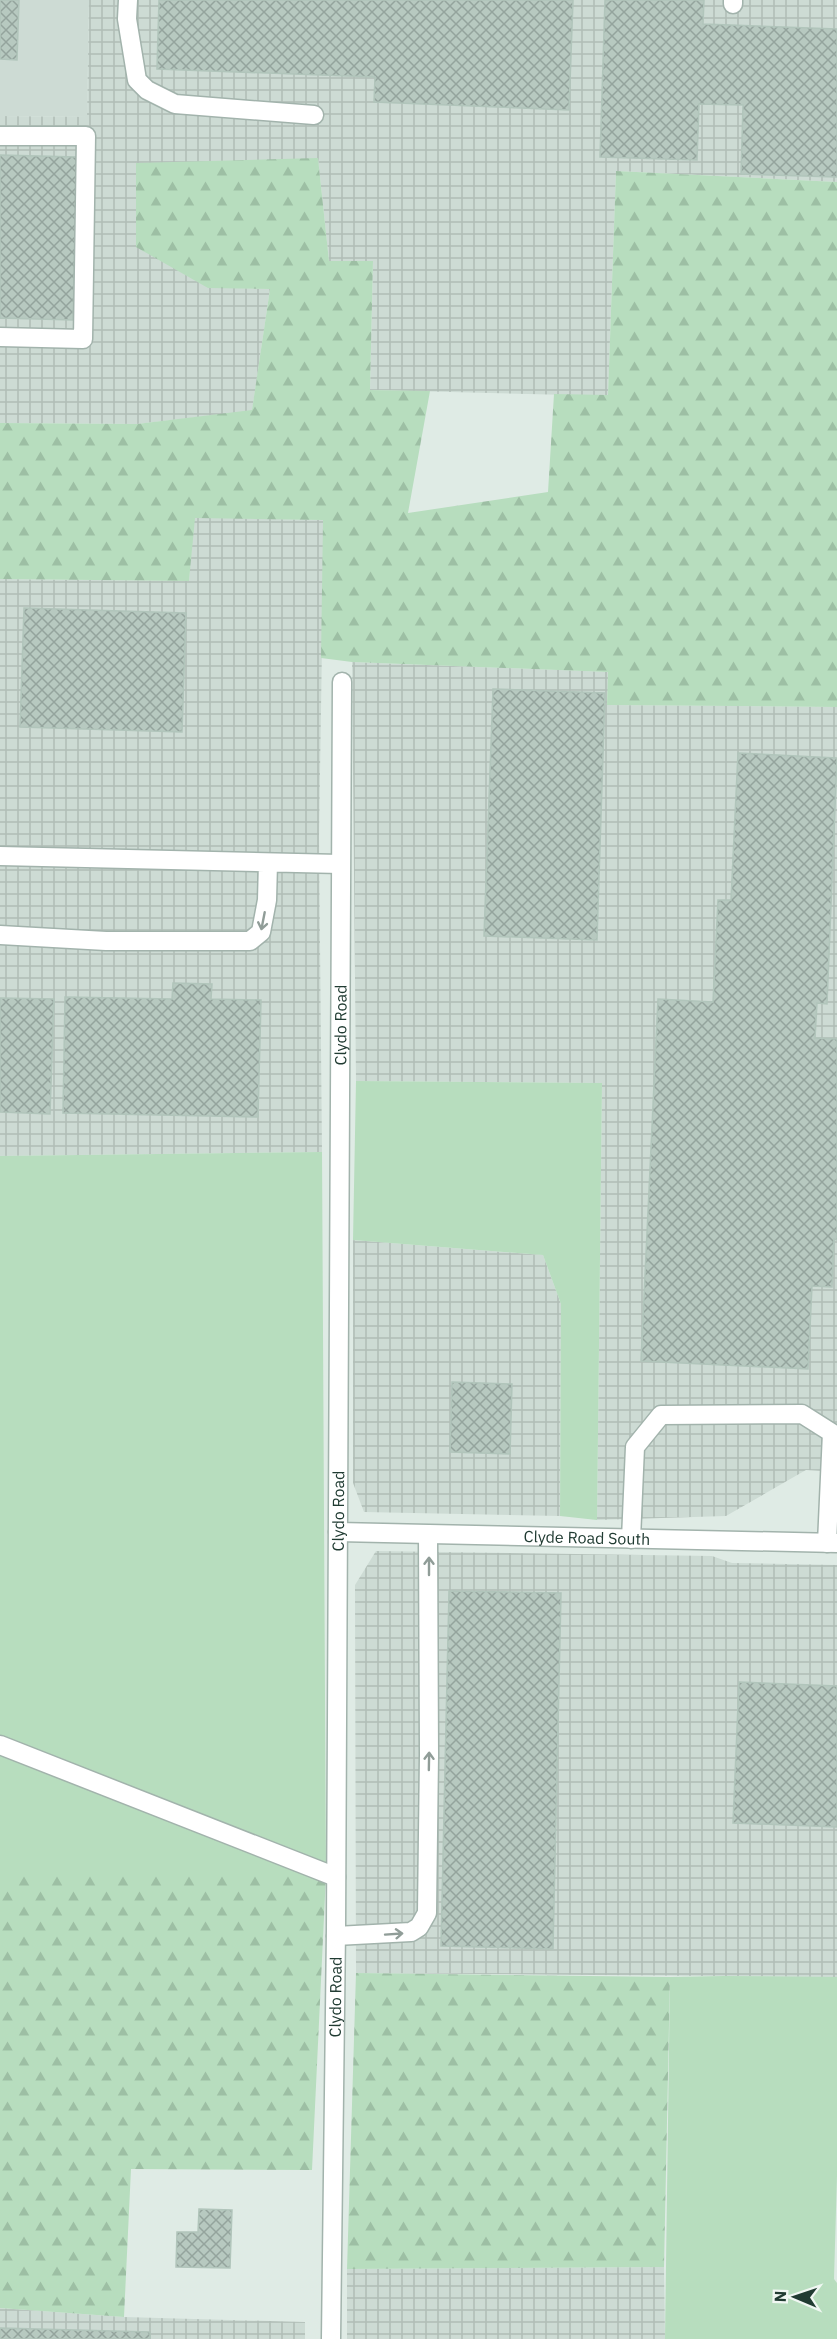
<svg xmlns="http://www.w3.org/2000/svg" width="837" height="2339" font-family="'IBM Plex Sans',sans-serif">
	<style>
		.built { fill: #cddbd4 }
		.industrial { fill: url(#industrial-grid) }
		.green { fill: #b7ddbe }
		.forest { fill: url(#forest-firs) }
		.building { fill: url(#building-cross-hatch); stroke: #b1c5bb; stroke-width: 1.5 }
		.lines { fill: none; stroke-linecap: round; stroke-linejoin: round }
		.service-casing { stroke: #a2b3ac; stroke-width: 21 }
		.minor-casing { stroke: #a2b3ac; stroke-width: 21 }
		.service { stroke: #fff; stroke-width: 18 }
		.minor { stroke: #fff; stroke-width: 18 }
		.oneway { stroke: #909d98 }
		.labels { text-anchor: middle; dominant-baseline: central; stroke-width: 5; stroke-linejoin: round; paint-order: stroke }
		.street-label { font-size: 16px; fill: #203b32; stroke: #f0f7f3 }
	</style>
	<defs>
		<pattern id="industrial-grid" width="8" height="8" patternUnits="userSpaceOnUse" patternTransform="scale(1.5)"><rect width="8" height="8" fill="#cddbd4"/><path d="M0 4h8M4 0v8" fill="none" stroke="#b0bdb6"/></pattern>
		<pattern id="forest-firs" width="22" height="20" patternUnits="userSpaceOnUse" patternTransform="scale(1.5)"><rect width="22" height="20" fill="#b7ddbe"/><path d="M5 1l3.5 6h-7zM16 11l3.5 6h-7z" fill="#9dbfa4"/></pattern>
		<pattern id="building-cross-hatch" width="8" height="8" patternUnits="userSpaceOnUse" patternTransform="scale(1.5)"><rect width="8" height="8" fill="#b7c9c0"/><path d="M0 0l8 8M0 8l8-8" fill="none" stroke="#94a49d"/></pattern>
	</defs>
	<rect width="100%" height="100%" fill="#dfebe5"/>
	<path class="built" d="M0,0H89L87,117L0,116Z"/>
	<path class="industrial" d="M89,0H837V182L616,171L608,396L370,390L373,261L329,262L318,158L208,287L270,289L252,411L137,424L0,423V116L87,117Z
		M194,517L324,520L319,837L322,1152L0,1156V579L189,581Z
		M352,662L609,672L607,705L837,707V1472L806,1470L726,1516L597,1520L602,1083L356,1081Z
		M353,1240L543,1255L561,1304L560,1516L364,1512L353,1483Z
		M376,1551L712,1556L732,1563L837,1565V1977L356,1973L355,1585Z
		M664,2267L665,2339H347V2269Z
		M0,2308L124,2317L305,2322V2339H0Z"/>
	<path class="green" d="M356,1081L602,1083L597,1520L560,1516L561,1304L543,1255L353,1240Z
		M322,1152L326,1875H0V1156Z
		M724,1976L837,1977V2176L834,2279L837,2283V2339H665L670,1977Z"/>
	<path class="forest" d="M318,158L329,261H373L370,390L430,391L408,513L548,492L554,394L608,395L616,171L837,182V707L607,705L608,672L352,662L321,658L323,520L195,518L189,581L0,579V423L137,424L252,410L270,289L208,288L136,247V163Z
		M0,1875H326L312,2170L131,2169L124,2317L0,2308Z
		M356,1973L670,1977L664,2267L347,2269Z"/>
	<path class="building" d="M0,0H19L17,60L0,59Z
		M159,0H573L569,110L374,102L375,77L157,69Z
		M605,0H704L703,24L837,29V177L741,174L743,105L699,104L697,160L600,157Z
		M0,155L77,157L73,320L0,318Z
		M24,608L186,613L182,732L20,727Z
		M493,689L605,693L597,940L484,936Z
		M738,753L837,758L827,1004L817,1003L815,1038L837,1039V1240L834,1239L832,1287L812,1286L808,1369L641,1361L658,999L713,1002L718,900H731Z
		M173,983L212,984L211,999L261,1000L258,1117L63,1113L65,997L172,999Z
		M0,998L54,999L50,1114L0,1112Z
		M452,1382L512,1384L510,1454L450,1452Z
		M449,1591L561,1593L553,1949L441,1946Z
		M739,1682L837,1686V1827L733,1823Z
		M199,2209L232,2210L230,2268L176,2267L177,2232H198Z
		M0,2328L150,2332V2339H0Z"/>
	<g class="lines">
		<defs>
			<path id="service" d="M128,0L127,19L137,80L147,90L175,104L314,115
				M733,4V0
				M0,136H86L83,339L0,337
				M0,856L340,864
				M0,935L106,941H250L261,932L267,900L268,863
				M631,1539L635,1447L661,1415L802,1414L832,1433L827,1543
				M0,1745L336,1877
				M336,1936L411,1932L419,1927L427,1913L429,1755L428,1535"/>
			<g id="minor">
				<path id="s1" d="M338,1532L837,1543"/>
				<path id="s2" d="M331,2339L336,1929L342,682"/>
			</g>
		</defs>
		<use href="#service" class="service-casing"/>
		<use href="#minor" class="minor-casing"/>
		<use href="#service" class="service"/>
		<use href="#minor" class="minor"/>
	</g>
	<defs><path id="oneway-shaft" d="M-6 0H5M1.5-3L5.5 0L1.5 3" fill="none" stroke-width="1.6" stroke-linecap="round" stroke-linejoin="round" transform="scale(1.5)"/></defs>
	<g class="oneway">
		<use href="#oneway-shaft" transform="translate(263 921) rotate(101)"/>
		<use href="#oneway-shaft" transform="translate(429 1566) rotate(-90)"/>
		<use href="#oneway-shaft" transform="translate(429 1761) rotate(-89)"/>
		<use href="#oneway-shaft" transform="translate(394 1934) rotate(-4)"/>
	</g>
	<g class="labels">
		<g class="street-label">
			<text stroke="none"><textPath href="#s2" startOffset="1314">Clydo Road</textPath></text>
			<text stroke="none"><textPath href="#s2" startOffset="828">Clydo Road</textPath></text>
			<text stroke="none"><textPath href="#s1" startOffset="249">Clyde Road South</textPath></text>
			<text stroke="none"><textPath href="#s2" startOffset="342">Clydo Road</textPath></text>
		</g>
	</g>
	<g transform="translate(795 2297) rotate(272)" stroke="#f0f7f3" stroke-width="4.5" paint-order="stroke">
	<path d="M0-4.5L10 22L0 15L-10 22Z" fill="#203b32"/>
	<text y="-9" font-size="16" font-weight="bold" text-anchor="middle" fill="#203b32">N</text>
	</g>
</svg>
